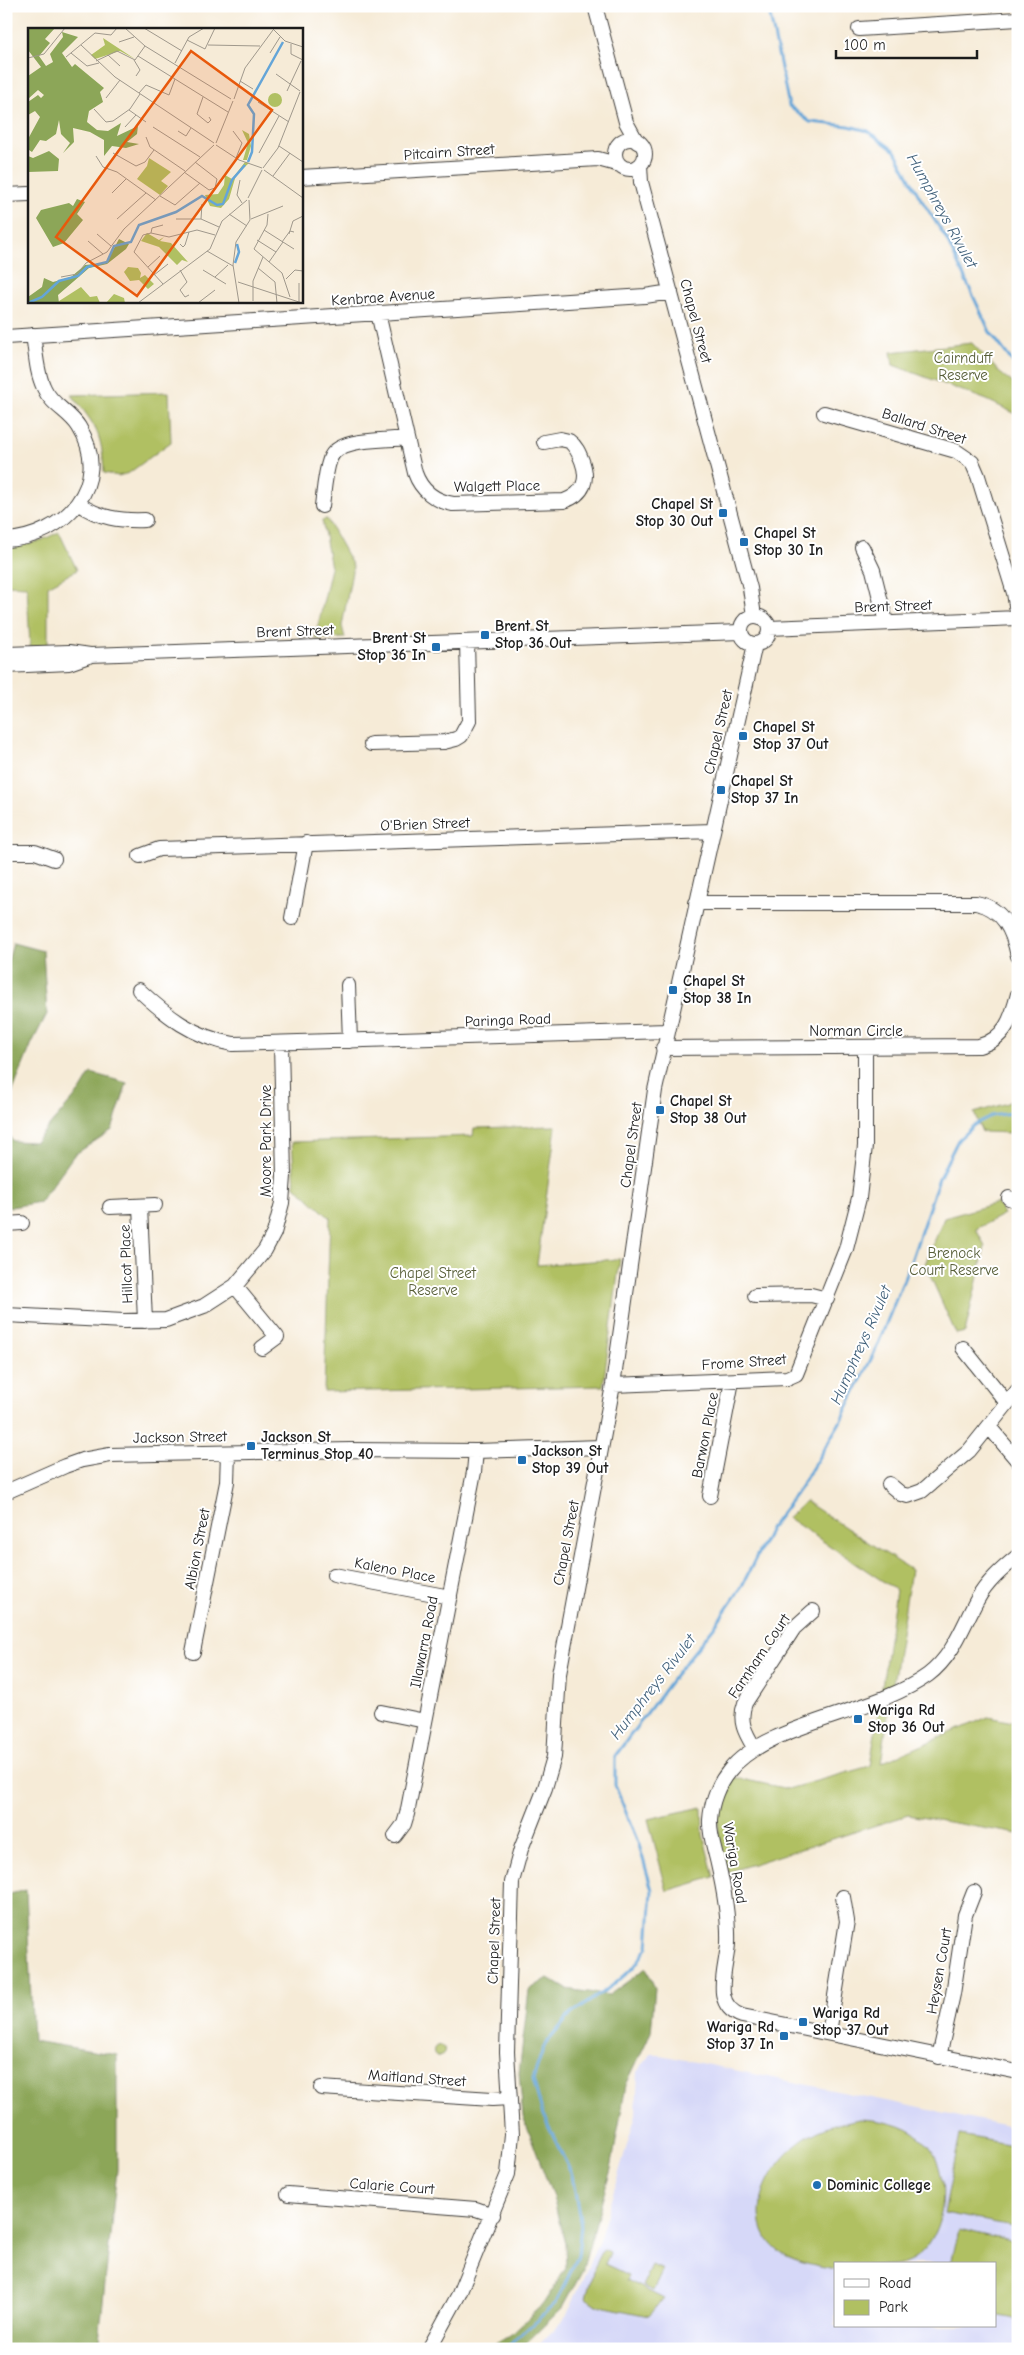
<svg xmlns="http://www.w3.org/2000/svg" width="1024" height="2355" font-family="'Comic Neue',sans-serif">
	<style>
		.built { fill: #d6d8f8; fill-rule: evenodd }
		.green { fill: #b0c062; stroke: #666e3f }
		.forest { fill: #8ca658; stroke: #54613a }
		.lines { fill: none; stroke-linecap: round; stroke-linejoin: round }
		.stream { stroke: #64a5d8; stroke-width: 3 }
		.minor-casing { stroke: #3d3b38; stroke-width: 16 }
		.minor { stroke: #fff; stroke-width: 14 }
		.poi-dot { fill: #1f6fb2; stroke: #fff; stroke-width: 2 }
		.labels { text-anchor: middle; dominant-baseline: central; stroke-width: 4; stroke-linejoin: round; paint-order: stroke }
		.street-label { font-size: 15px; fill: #1c1c1c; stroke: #fff }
		.park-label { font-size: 15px; fill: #575e38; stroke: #fff }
		.poi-label { font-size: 15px; font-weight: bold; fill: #1c1c1c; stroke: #fff; text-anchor: start }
		.water-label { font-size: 16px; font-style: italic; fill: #40607a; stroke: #fff }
		.inset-river { fill: none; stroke: #64a5d8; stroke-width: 2.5 }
		.inset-road { fill: none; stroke: #9f988c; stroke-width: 1 }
		.view { fill: #e8590c; fill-opacity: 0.15; stroke: #e8590c; stroke-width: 2.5 }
		.inset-edge { fill: none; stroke: #1c1c1c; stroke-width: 2.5 }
	</style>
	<rect width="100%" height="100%" fill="#fff"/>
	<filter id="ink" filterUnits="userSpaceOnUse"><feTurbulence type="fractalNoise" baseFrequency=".02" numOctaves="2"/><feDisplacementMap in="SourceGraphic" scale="10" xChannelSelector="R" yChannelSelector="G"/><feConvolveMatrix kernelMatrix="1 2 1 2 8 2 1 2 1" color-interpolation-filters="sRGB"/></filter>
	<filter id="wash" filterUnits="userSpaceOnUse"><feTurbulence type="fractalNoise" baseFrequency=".0096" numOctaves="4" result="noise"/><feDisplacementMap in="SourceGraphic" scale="20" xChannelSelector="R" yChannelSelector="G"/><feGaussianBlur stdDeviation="1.12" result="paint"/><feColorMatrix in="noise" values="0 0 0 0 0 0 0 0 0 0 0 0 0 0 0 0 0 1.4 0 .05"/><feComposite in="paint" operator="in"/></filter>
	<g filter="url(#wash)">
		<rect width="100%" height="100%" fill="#f6ebd7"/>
		<path class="built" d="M651,2053L1018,2128V2349H535L566,2317L599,2241L636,2114L638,2071ZM835,2264H995V2326H835Z"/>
		<path class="green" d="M972,343L1000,373L1018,387V415L987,400L893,365L891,352Z
			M169,392L171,442L129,473L118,476L104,473C102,432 96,427 72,395Z
			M327,519L353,566L342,626L345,638L315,639L331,568L322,520Z
			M59,532L77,570L48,586V645L30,647L27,586L6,585V549L40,541Z
			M1018,1097V1135L1013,1133L982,1132L974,1113L1007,1103Z
			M556,1126L537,1265L620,1259L603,1386L324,1392L330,1218L295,1186L292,1142L473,1136L474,1128Z
			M997,1203L1004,1214L976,1229L985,1247L965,1332L956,1334L925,1264L944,1218Z
			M805,1501L911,1570L892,1690L881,1694L896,1590L788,1518Z
			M890,1703L881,1763L988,1717L1018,1723V1834L908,1815L728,1872C716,1830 712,1817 732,1777L788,1789L870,1766L879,1707Z
			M702,1807L703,1835L714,1877L667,1891L648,1819Z
			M433.5 2051a5.5 5.5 0 1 1 11 0a5.5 5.5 0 1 1-11 0Z
			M860,2119C881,2120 904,2124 921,2138C955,2166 949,2248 904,2263C891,2268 851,2264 835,2264V2270C820,2267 801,2264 787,2257C741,2230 761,2176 794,2147C811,2131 837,2123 860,2119Z
			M960,2135L1018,2146V2227L944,2213Z
			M959,2229L1018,2243V2320L995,2315V2264H951Z
			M603,2250L610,2253L605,2264L628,2275L626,2280L664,2299L649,2316L596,2305L586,2298L594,2268Z
			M652,2265L663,2270L653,2291L642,2286Z"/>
		<path class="forest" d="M13,943L43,951L47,1014L32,1043L6,1108V968Z
			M91,1073L127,1083L112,1130L74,1155L40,1202L6,1208V1132L13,1141L35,1142L80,1091Z
			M26,1890L33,2041L117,2055V2170L98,2349H6V1895Z
			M646,1968L655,1988L651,2032L626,2085L611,2169L582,2272L563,2307L520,2349H486L510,2335L543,2304L566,2268L565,2244L553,2197L523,2116L519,2073L529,1990L548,1978L567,1989L609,1995Z"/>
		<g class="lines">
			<path class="stream" d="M768,6L789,106L810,122L849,126L868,131L895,151L919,196L946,238L990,332L1018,369
				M505,2349L556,2303L578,2256L581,2225L572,2175L543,2115L533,2079L544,2046L571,2014L616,1983L634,1967L648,1947L652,1890L639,1845L615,1785V1756L676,1674L714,1627L741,1588L770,1529L800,1488L839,1424L876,1349L910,1264L939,1178L958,1140L974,1125L991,1116L1018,1112"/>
		</g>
	</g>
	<g filter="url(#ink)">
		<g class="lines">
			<defs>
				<path id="minor" d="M595,6L626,122L637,142
					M859,29L1018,19
					M615 154a15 15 0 1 1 30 0a15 15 0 1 1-30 0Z
					M640,165L641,182L750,588L754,616
					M301,177L598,159L620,165
					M6,195L29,194
					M378,313L415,473C421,490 435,501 453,504L564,501C584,494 589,480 582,461C579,453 576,446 569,441L560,439L544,442
					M6,337L645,296L671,292
					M824,413L956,451L972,462L978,476L1014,593L1018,617
					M79,504C99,518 120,521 145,520
					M322,506C324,490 325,473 330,459C337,437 386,441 406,438
					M6,540C64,537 114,483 79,427C70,412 51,405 44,388C36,372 36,352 33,335
					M862,547L873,570L886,622
					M741 630a14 14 0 1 1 28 0a14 14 0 1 1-28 0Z
					M769,628L1018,618
					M6,654L69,652L90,655L741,632
					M6,666L69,663L89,656
					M371,744L444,742L456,739L461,736L469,721L467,642
					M6,852H35L54,859
					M140,856L159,849L713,831
					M696,903H976C1003,908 1013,931 1018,956
					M292,918L306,843
					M348,985L350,1041
					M139,990C167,1016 193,1037 233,1044L667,1031
					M663,1048L979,1046C1005,1039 1012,1018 1018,994
					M1009,1198L1018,1201
					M140,1206L145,1321
					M110,1207L155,1205
					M6,1224L22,1223
					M235,1286L277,1337L262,1348
					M755,1296L811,1295L827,1299
					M6,1315L124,1321L166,1320L204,1306L235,1286L265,1250L274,1233L282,1203L284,1176L281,1044
					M963,1348L1007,1403
					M613,1385L787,1378L796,1374L846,1249L859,1198L865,1146V1047
					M990,1428L1018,1461
					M889,1484L901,1494L908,1496L922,1491L969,1451L1018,1390
					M6,1492L65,1466L82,1460L110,1455L350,1450L476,1451L601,1447
					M710,1496L732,1381
					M1018,1556C1002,1569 987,1582 977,1600C962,1627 954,1655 928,1675C875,1714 766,1723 729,1771C718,1784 711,1803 710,1820C709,1834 715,1850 718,1864C724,1890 729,1916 728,1943C727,1968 710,2005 742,2016L1018,2072
					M334,1575L450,1597
					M193,1652L227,1482L228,1453
					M381,1712L425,1721
					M755,1749C746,1734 738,1722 745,1703L794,1628L813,1611
					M395,1836L404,1824L407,1814L474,1472L476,1451
					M829,2033L847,1921L843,1897
					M939,2057L953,1994L965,1915L974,1892
					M321,2088L492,2099L510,2098
					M288,2194L476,2209L493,2215
					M429,2349L459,2294L508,2174L512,2134L507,2052L512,1882L521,1849L545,1788L554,1757L559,1674L613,1385L655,1090L755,644"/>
			</defs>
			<use href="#minor" class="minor-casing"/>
			<use href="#minor" class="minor"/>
		</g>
	</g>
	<g class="poi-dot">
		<rect x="718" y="508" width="10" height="10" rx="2.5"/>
		<rect x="739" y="537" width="10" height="10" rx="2.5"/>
		<rect x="480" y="630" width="10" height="10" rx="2.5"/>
		<rect x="431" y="642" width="10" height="10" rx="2.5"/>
		<rect x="738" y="731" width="10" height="10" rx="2.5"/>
		<rect x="716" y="785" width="10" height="10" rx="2.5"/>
		<rect x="668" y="985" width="10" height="10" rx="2.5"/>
		<rect x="655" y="1105" width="10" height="10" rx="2.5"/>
		<rect x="246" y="1441" width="10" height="10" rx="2.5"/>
		<rect x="517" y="1455" width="10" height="10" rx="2.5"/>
		<rect x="853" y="1714" width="10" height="10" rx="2.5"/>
		<rect x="798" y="2017" width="10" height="10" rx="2.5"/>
		<rect x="779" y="2031" width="10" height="10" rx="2.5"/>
		<circle cx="817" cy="2185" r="5"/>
	</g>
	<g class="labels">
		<g class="street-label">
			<text transform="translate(449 152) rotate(-4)">Pitcairn Street</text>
			<text transform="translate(383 297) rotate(-4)">Kenbrae Avenue</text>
			<text transform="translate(696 321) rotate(75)">Chapel Street</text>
			<text transform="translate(924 426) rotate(18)">Ballard Street</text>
			<text transform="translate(497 486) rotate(-1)">Walgett Place</text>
			<text transform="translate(893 606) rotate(-2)">Brent Street</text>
			<text transform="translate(295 631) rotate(-2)">Brent Street</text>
			<text transform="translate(718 732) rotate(-77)">Chapel Street</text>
			<text transform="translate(425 824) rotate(-2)">O'Brien Street</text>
			<text transform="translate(508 1020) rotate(-2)">Paringa Road</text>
			<text x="856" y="1031">Norman Circle</text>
			<text transform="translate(266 1141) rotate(-90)">Moore Park Drive</text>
			<text transform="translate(631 1145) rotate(-82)">Chapel Street</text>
			<text transform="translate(126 1264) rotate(-92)">Hillcot Place</text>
			<text transform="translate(744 1362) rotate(-4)">Frome Street</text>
			<text transform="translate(705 1435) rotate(-79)">Barwon Place</text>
			<text transform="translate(180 1437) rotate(-1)">Jackson Street</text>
			<text transform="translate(566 1543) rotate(-79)">Chapel Street</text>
			<text transform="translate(197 1549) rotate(-79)">Albion Street</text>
			<text transform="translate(395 1570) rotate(11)">Kaleno Place</text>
			<text transform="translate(424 1642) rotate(-79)">Illawarra Road</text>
			<text transform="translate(759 1656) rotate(-56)">Farnham Court</text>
			<text transform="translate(735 1863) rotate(80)">Wariga Road</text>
			<text transform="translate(494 1941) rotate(-88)">Chapel Street</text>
			<text transform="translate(939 1971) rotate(-80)">Heysen Court</text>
			<text transform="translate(417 2078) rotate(4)">Maitland Street</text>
			<text transform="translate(392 2186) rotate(4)">Calarie Court</text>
		</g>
		<g class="park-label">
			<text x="963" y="358">Cairnduff<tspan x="963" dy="17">Reserve</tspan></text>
			<text x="954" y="1253">Brenock<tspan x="954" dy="17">Court Reserve</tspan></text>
			<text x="433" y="1273">Chapel Street<tspan x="433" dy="17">Reserve</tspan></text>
		</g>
		<g class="poi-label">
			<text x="713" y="504" text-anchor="end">Chapel St<tspan x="713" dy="17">Stop 30 Out</tspan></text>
			<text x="754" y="533">Chapel St<tspan x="754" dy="17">Stop 30 In</tspan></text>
			<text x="495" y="626">Brent St<tspan x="495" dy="17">Stop 36 Out</tspan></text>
			<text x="426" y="638" text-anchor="end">Brent St<tspan x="426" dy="17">Stop 36 In</tspan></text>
			<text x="753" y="727">Chapel St<tspan x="753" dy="17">Stop 37 Out</tspan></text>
			<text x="731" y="781">Chapel St<tspan x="731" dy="17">Stop 37 In</tspan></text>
			<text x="683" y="981">Chapel St<tspan x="683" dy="17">Stop 38 In</tspan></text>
			<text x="670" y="1101">Chapel St<tspan x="670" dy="17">Stop 38 Out</tspan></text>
			<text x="261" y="1437">Jackson St<tspan x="261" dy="17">Terminus Stop 40</tspan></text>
			<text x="532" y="1451">Jackson St<tspan x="532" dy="17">Stop 39 Out</tspan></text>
			<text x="868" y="1710">Wariga Rd<tspan x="868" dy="17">Stop 36 Out</tspan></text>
			<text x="813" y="2013">Wariga Rd<tspan x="813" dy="17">Stop 37 Out</tspan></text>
			<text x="774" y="2027" text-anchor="end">Wariga Rd<tspan x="774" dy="17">Stop 37 In</tspan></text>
			<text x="827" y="2185">Dominic College</text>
		</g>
		<g class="water-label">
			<text transform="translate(942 211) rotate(61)">Humphreys Rivulet</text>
			<text transform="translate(861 1345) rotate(-66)">Humphreys Rivulet</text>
			<text transform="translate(653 1687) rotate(-52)">Humphreys Rivulet</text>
		</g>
	</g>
	<g transform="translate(28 28)">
		<rect width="275" height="275" fill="#f6ebd7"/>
		<path d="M75,10L107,31L92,23L67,31L63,27L77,17ZM240 72a7 7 0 1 1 14 0a7 7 0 1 1-14 0ZM214,102L221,106L223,118L219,132H215L220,115ZM121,130L143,144L133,153L140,158L132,167L109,151L119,138ZM217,134L221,135L208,147L201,171L193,180L182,178L177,167L190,166L196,157L197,147L204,151ZM119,205L131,212L136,209L132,213L143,215L160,234L154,232L149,237L131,219L113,213ZM100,239L110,240L113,245L112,250L117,247L126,256L120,261L111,252L102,253L96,244ZM53,259L62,269L69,268L72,275H28ZM86,266L96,270L97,275H78Z" fill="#b0c062"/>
		<path d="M0,0H27L17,11L22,15L11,28L18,38L25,34L22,26L35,9L34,4L50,9L34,25L44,39L47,36L76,60L72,64L75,74L61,83L59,94L69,102L80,103L93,95L89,108L110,98L109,106L99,114L111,116L98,120L84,118L76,128V112L62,104L45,100L46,114L35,125L42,115L33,106L31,92L28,106L18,113L12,112L4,124L1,122L0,111L12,89L7,83L0,87V74L10,67L13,70L16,67L10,62L0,71V48L13,39L0,22ZM21,123L31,131L30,143L0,144V128L5,130ZM49,171L57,174L49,186L55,192L36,215L25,219L8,190L13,182L41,175L45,178ZM91,211L101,216L98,221L79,236L61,240L30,267L31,275H0V269L14,259L16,250L25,254L43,249L57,237L78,235Z" fill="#8ca658"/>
		<path class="inset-river" d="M220,134L224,124L226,86L220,77L255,14M207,235L211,224L209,216M0,275L14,269L31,253L50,248L59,239L79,234L86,218L103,214L111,197L148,184L174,168L189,177L195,176L204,152L217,137"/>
		<path class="inset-road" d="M97,0L117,18L203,71M116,0L154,23M244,0L257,13L275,19M159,12L177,21L187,0M91,14L106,9M263,16V26L275,32M53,17L87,49L186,115M180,17L232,18M43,25L59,38L71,35M242,25L252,9M80,27L92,38M110,28L200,84M38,29L67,5L83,7L89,0M0,30L16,26L37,0M106,32L112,42L108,48M68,33L89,23L107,32L117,18M147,35L161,9L176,0M248,46L272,63M212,53L225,61M259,63L273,33M111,65L118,57L141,67L147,51M175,69L169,86L180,95L183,92L181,89M78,70L92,52M206,71L217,40L245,2M230,74L261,94M66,81L78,94L85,93L102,81L112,66M101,82L118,94M97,99L108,87M125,99L172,129M150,103L158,108L163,100M205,103L214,115L208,130M118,109L122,119L157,143M188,115L205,73M188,117L211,132L234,140M251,118L275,134M85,125L108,138L117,134L126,122M231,125L251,88M68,128L75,139L89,144L128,172M235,140L250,120L272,64M236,142L275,170M156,144L181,162L187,160L189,151L167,134M245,148L262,125M212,152L209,167L214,175M84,165L98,151M132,168L147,177L172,155M220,170L234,142M201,186L219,198M240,186L239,197L226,221L254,245L262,269M89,191L118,165M148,191H173L191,199M173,191L174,176M223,191L255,178M236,202L266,221M123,205L124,200L135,197M69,206L83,218M261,206L265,193L275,188M229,212L248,224M60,213L75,226M254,214L262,203L266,204M152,216L155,219L157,217L161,204M179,223L205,238M241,234L255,214M120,239L132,228M230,240L247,254L249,275M152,242L159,254L152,262L157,269L161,267M175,242L198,256M126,247L140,236M33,249L49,246L58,235L79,224L96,201L186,117M187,249L200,237M258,251L267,242L275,243M210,254L274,275M271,255V274M135,256L106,224L115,207L123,205L141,209L169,202L187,207M225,273V253L235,229M110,275L182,221L194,193L219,172M170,275L187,262M211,275L205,237L208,214L222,192L221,172"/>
		<path class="view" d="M163,23L244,82L109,268L28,209Z"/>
		<rect width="275" height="275" class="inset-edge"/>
	</g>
	<rect width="1024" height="2355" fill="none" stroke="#fff" stroke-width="25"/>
	<rect x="834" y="2262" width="162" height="65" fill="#ffffff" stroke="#a4a4a4"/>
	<rect x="844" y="2279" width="25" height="8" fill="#ffffff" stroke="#a4a4a4"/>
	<text x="879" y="2288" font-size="15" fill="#1c1c1c">Road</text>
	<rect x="844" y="2300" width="25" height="15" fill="#b0c062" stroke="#a4a4a4"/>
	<text x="879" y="2312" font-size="15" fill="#1c1c1c">Park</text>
	<path d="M836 50v8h141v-8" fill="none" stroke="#1c1c1c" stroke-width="2.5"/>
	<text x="844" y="50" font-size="15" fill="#1c1c1c" stroke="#ffffff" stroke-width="4" paint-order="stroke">100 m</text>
</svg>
